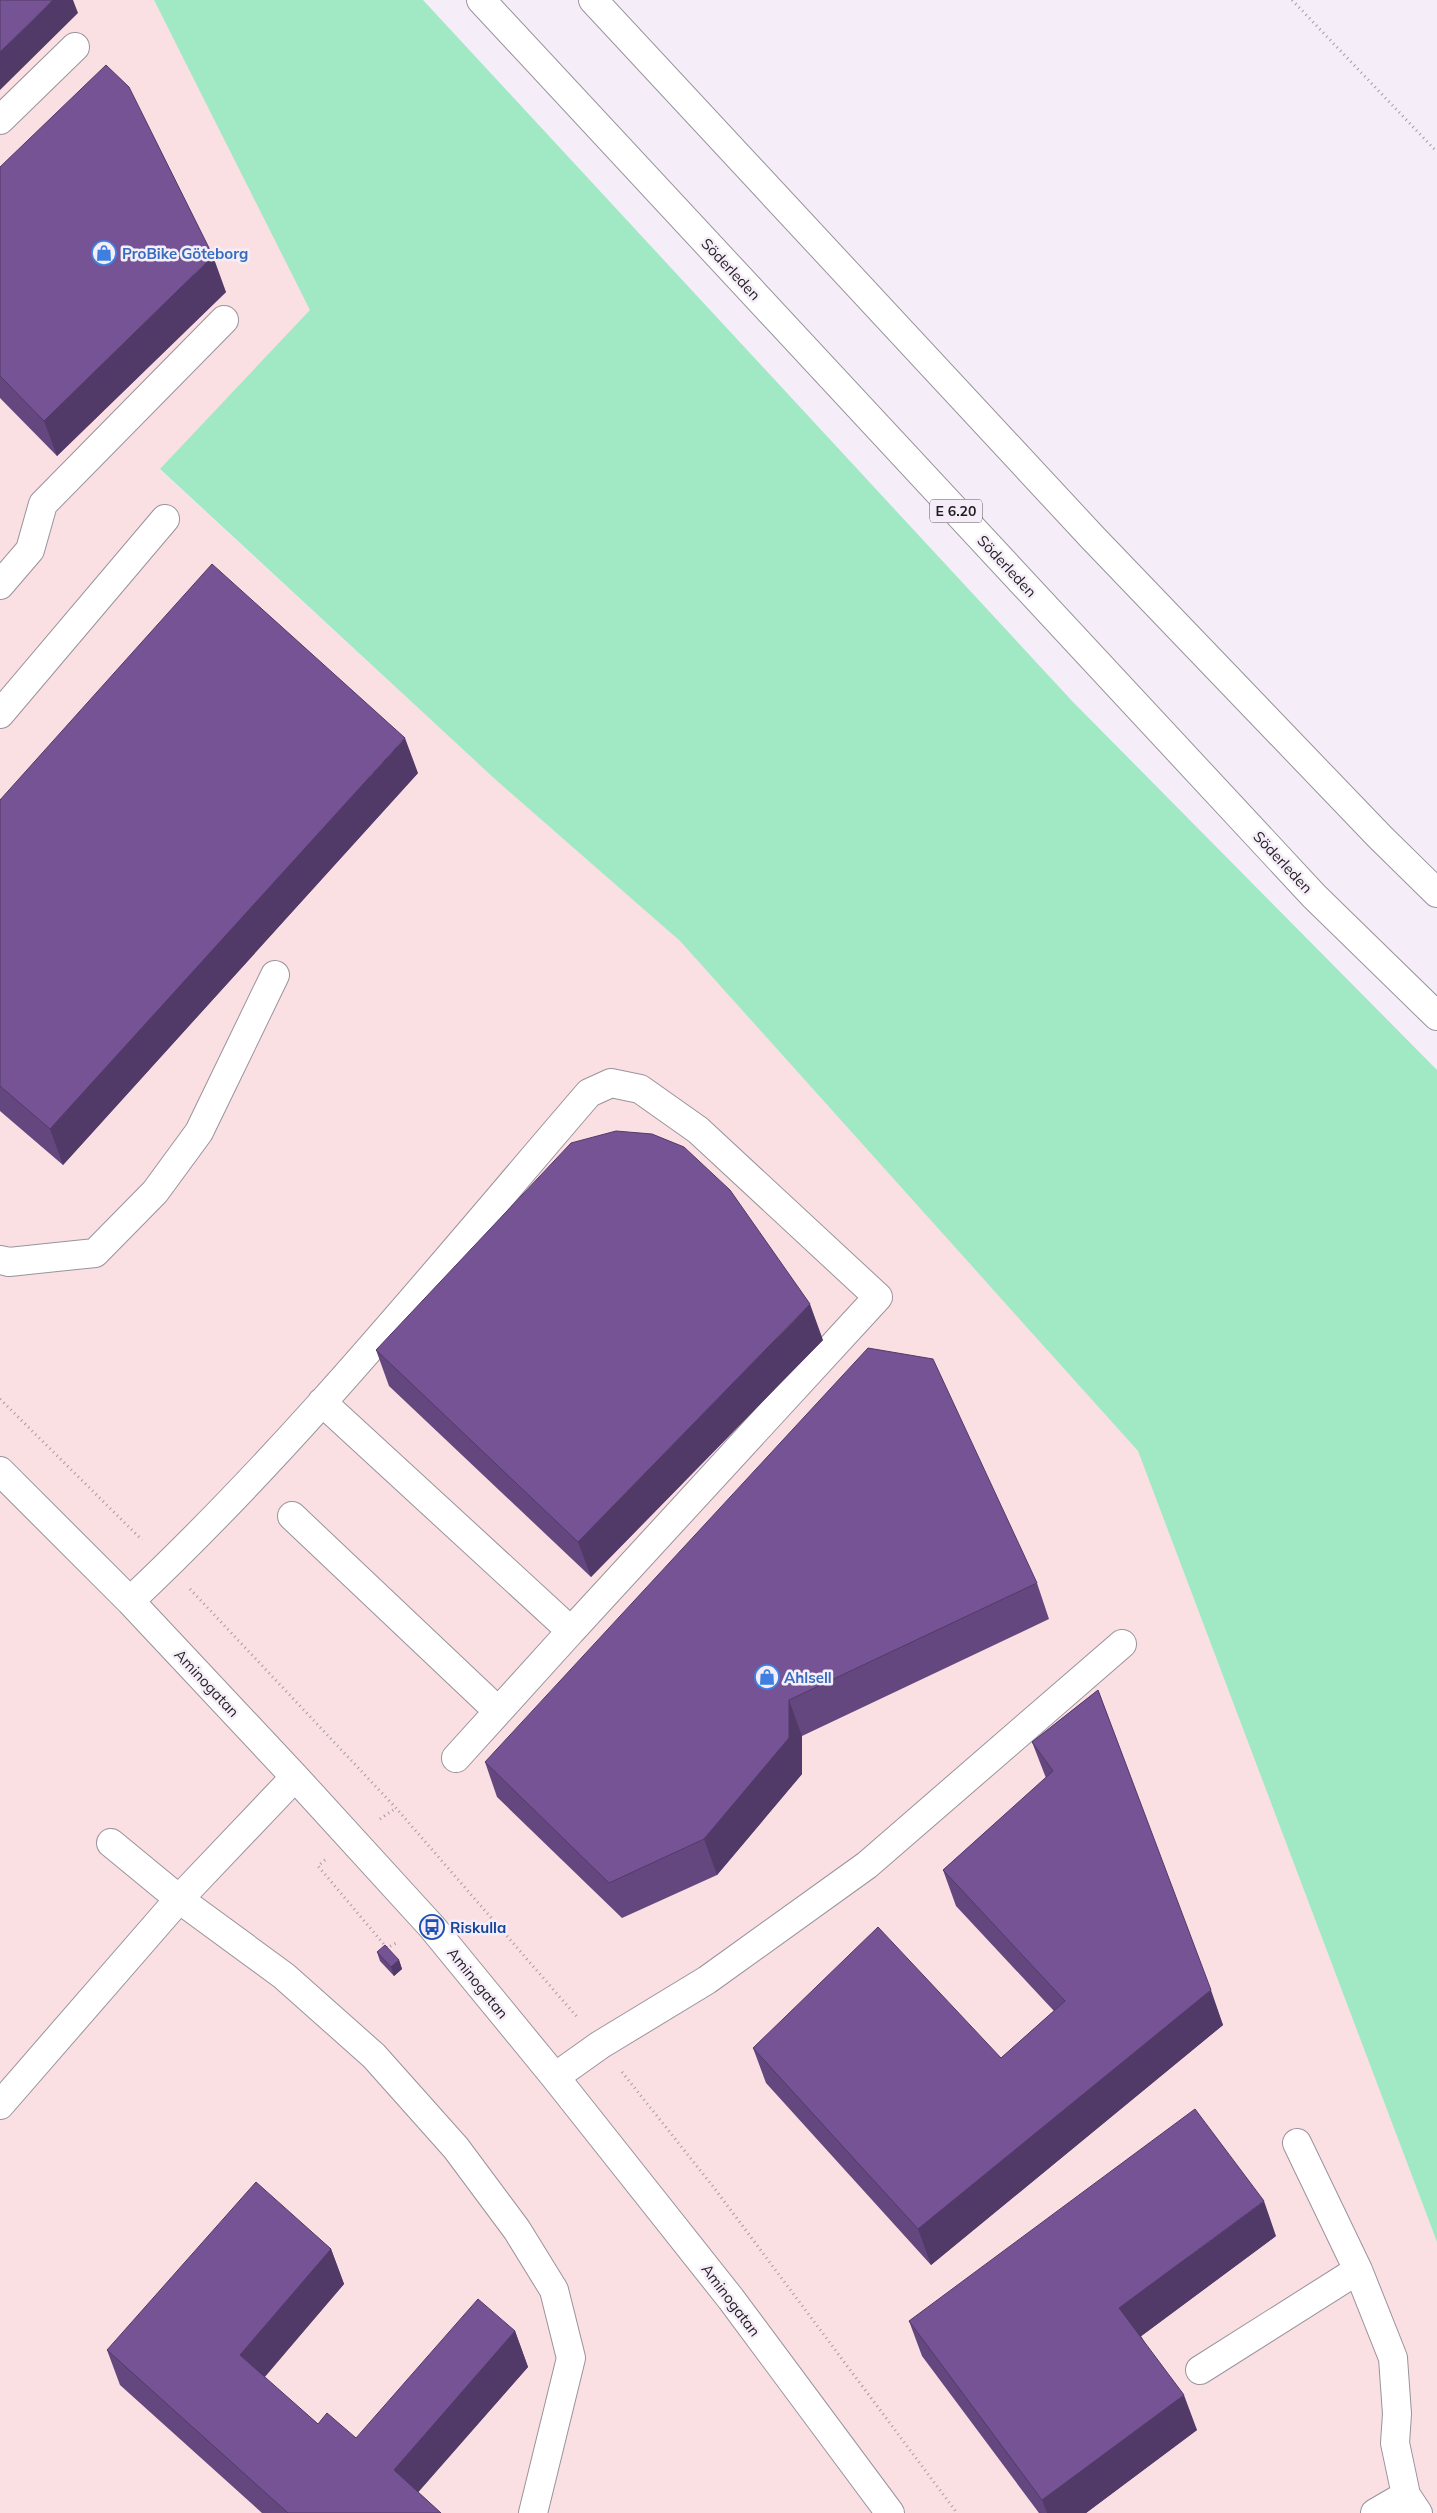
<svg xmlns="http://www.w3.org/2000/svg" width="1437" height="2513" font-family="Mulish,sans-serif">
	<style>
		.industrial { fill: #fadfe3 }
		.green { fill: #a1e8c4 }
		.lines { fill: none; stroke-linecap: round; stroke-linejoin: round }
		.minor-casing { stroke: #9a939d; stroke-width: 30 }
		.highway-casing { stroke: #9a939d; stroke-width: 30 }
		.path { stroke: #a29ca5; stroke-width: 3; stroke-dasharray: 1 4; stroke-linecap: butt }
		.minor { stroke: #fff; stroke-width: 28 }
		.highway { stroke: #fff; stroke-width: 28 }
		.wall { fill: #654780 }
		.shaded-wall { fill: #523a68 }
		.building { fill: #755395; stroke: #523a68 }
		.labels { text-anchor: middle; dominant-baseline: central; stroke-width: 5; stroke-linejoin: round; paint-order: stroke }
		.shield { fill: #f5edf8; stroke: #605b62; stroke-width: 1 }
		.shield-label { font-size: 14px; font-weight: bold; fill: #201d21 }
		.shop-label { font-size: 15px; font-weight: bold; fill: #366cbe; stroke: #f5edf8; text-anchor: start }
		.street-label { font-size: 15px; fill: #201d21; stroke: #f5edf8 }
		.transit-label { font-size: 15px; font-weight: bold; fill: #164399; stroke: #f5edf8; text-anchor: start }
	</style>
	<rect width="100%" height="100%" fill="#f5edf8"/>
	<path class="industrial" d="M0,0H154L311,310L160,470L496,780L680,941L1138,1451L1437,2242V2513H0Z"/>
	<path class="green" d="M154,0H423L1073,702L1437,1070V2242L1138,1451L680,941L496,780L160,469L310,310Z"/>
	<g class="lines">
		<defs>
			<path id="minor" d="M0,120L75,47
				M0,585L30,550L43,504L224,320
				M0,714L165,519
				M0,1260L9,1262L95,1253L155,1192L199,1132L275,975
				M0,1471L130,1601L295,1777L432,1927L555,2077L731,2299L890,2513
				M292,1516L498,1711
				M130,1601C296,1445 440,1266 589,1093L611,1083L640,1089L698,1130L878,1297L571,1631L322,1402
				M456,1758L571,1631
				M111,1843L179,1899L284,1976L374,2056L456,2148L517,2230L554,2290L571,2358L533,2513
				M555,2077L600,2045L707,1980L867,1865L1122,1644
				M0,2105L179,1899L295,1777
				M1297,2143L1358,2270L1393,2358L1397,2414L1395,2443L1406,2495L1418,2513
				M1200,2370L1358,2270
				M1375,2513L1406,2495"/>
			<path id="highway" d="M481,0L1314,896L1437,1016
				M593,0L1093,538L1380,837L1437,893"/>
		</defs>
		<use href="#minor" class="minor-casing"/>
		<use href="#highway" class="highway-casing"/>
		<path class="path" d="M1292,0L1437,152
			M0,1399L142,1540
			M190,1589L396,1808L578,2018
			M380,1819L396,1808
			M325,1860L318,1866L387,1948L396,1943
			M622,2072L715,2189L957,2513"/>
		<use href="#minor" class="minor"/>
		<use href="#highway" class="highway"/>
	</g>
	<path class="wall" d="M0,167L226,292L57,456L0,398Z
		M418,773L63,1165L0,1111V800Z
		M823,1340L591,1577L389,1386L376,1350Z
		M1037,1583L1049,1619L802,1736V1774L717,1875L622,1918L497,1797L485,1762Z
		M1098,1690L1223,2025L931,2265L766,2083L753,2048L1001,2058L1054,2011L956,1906L943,1870L1046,1778L1032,1742Z
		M377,1952L399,1960L402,1969L394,1976L380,1961Z
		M1276,2236L1141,2336L1197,2430L1086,2513H1039L922,2356L909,2321Z
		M331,2249L344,2284L264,2377L318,2424L356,2438L515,2331L528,2367L418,2492L441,2513H262L120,2385L107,2350Z"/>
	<path class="shaded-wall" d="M53,0H73L78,13L0,90V52Z
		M213,256L226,292L57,456L44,421Z
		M405,738L418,773L63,1165L50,1129Z
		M810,1304L823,1340L591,1577L578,1542Z
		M789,1700L802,1736V1774L717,1875L704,1839Z
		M399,1960L402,1969L394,1976L391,1967Z
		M1211,1990L1223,2025L931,2265L918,2229Z
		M1264,2201L1276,2236L1132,2343L1119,2308Z
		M331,2249L344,2284L253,2391L240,2355Z
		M515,2331L528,2367L407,2505L394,2470Z
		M1184,2395L1197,2430L1086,2513H1047L1042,2500Z"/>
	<path class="building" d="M0,0H53L0,52Z
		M106,65L129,87L213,256L44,421L0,376V167Z
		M212,564L405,738L50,1129L0,1086V800Z
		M616,1131L652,1134L684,1147L730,1190L810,1304L578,1542L376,1350L571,1143Z
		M868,1348L933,1359L1037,1583L789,1700V1738L704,1839L609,1883L485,1762Z
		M1098,1690L1211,1990L918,2229L753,2048L878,1927L1001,2058L1065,2001L943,1870L1053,1771L1032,1742Z
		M385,1945L399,1960L391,1967L377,1952Z
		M1195,2109L1264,2201L1119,2308L1184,2395L1042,2500L909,2321Z
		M256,2182L331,2249L240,2355L318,2424L327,2413L356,2438L478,2299L515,2331L394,2470L441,2513H288L107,2350Z"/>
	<defs>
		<symbol id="shop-ring" viewBox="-11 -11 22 22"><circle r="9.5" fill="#f5edf8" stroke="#3f7fe0" stroke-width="1.5"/><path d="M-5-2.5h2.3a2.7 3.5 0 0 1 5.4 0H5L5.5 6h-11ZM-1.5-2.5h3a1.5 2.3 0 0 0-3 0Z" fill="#3f7fe0"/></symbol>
		<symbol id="bus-ring" viewBox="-11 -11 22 22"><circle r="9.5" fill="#f5edf8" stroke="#1a4fb4" stroke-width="1.5"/><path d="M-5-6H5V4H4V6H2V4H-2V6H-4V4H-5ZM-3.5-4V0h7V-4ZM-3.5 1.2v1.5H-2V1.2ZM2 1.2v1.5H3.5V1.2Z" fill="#1a4fb4"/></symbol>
	</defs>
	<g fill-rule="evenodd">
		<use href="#shop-ring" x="90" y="239" width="28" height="28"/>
		<use href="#shop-ring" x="753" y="1663" width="28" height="28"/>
		<use href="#bus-ring" x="418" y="1913" width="28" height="28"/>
	</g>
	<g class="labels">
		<rect class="shield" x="930" y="499.5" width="52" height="23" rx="4"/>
		<g class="shield-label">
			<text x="956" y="511">E 6.20</text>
		</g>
		<g class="shop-label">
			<text x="122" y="253">ProBike Göteborg</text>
			<text x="784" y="1677">Ahlsell</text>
		</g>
		<g class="street-label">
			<text transform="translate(731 269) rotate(47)">Söderleden</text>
			<text transform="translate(1007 566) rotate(47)">Söderleden</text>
			<text transform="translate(1283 862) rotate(47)">Söderleden</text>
			<text transform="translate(207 1683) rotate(47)">Aminogatan</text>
			<text transform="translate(478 1983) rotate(51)">Aminogatan</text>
			<text transform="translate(731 2300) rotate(53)">Aminogatan</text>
		</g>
		<g class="transit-label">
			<text x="450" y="1927">Riskulla</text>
		</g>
	</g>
</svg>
